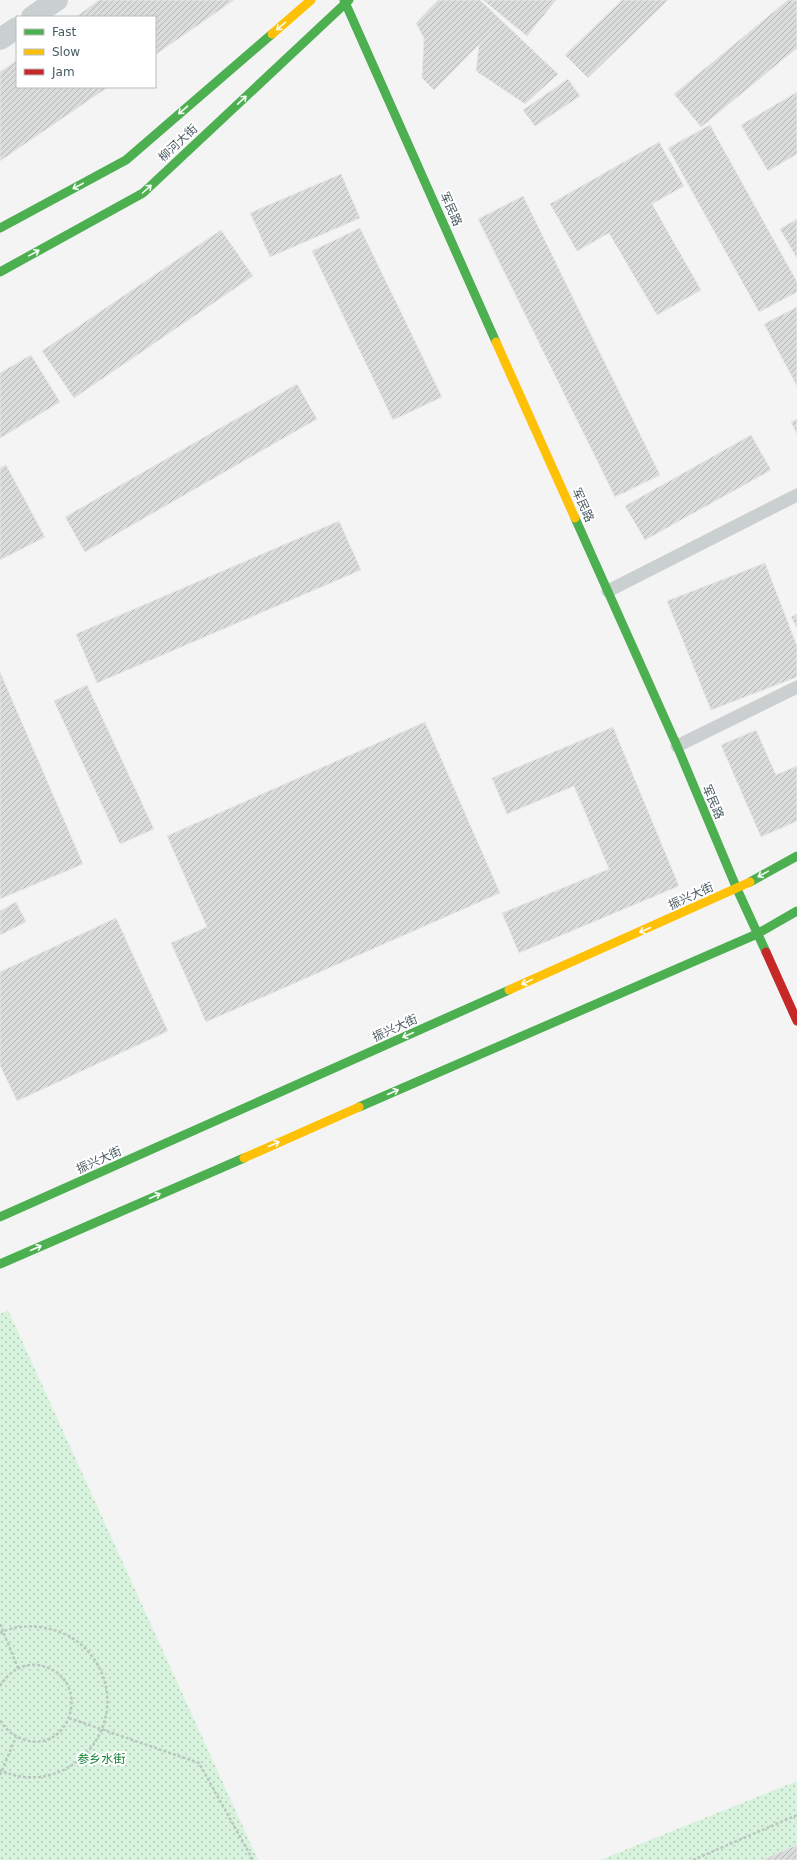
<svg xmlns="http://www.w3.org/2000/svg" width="797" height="1860" font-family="'DejaVu Sans','Noto Sans SC',sans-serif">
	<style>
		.grass { fill: url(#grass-dots) }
		.building { fill: url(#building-hatch); stroke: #e5e6e7 }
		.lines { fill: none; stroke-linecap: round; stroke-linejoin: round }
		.path { stroke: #bac7c0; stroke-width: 2.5; stroke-dasharray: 3 2; stroke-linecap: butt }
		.lane { stroke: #cacfcf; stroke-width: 13 }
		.street { stroke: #cacfcf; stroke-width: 22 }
		.fast { stroke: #4caf50; stroke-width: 9 }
		.slow { stroke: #ffc107; stroke-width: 9 }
		.jam { stroke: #c62828; stroke-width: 9 }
		.oneway { stroke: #f6fbf6 }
		.labels { text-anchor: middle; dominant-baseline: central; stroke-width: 4; stroke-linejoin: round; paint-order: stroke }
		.street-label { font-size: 12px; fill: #495b62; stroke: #fff }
		.park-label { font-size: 12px; fill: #138436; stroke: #fff }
	</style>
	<defs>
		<pattern id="grass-dots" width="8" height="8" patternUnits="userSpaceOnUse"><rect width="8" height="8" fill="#d8f3dd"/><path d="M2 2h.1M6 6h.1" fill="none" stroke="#b1c8b7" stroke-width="1.8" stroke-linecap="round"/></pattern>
		<pattern id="building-hatch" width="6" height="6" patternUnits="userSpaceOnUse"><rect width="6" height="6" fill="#dadcdc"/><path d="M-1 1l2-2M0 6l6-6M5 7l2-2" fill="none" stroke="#b3b5b6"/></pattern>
	</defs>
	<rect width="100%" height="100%" fill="#f4f4f4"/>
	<path class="grass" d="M8,1310L258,1860H0V1314Z
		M797,1781V1860H600Z"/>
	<path class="building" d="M99,0H234L155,55V17H76Z
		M438,0H480L502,21L434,90L422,78L424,38L416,23Z
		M483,0H556L527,36Z
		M622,0H668L588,78L565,55Z
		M788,0H797V48L701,127L674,94Z
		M502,21L558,74L525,104L476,71L479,45Z
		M17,60V87H108L0,161V72Z
		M568,79L580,96L535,126L523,110Z
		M797,92V154L768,171L741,125Z
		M710,125L797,282V292L759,312L668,148Z
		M659,142L684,186L652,204L701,290L657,315L609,233L577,251L550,204Z
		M341,174L360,218L270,257L250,213Z
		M523,196L660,475L615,497L478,219Z
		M797,219V258L780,229Z
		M360,228L442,397L393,420L312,251Z
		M221,230L253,276L74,398L42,351Z
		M797,307V386L764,324Z
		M31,355L60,402L0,438V373Z
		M297,384L317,419L85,552L65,517Z
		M797,419V434L791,422Z
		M751,435L771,470L645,540L625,506Z
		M6,465L45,537L0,560V468Z
		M339,521L361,570L97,683L76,634Z
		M765,563L797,646V677L711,710L667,601Z
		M797,614V628L791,617Z
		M0,672L83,864L0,899Z
		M87,685L154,829L120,844L54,701Z
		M425,722L500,893L206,1022L171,943L207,927L167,836Z
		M613,727L679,886L519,953L502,913L609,869L574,786L507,814L492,778Z
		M756,730L776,775L797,766V821L761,837L721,745Z
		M16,902L26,922L0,935V911Z
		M116,918L168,1031L17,1101L0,1065V972Z
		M797,1845V1860H762Z"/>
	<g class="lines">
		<path class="path" d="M0,1624L18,1668
			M0,1633C15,1625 34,1625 50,1629C68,1633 84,1644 94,1659C137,1722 69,1802 0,1770
			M0,1686C8,1673 21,1663 38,1665C94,1675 73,1754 25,1740C13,1736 6,1730 0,1720
			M69,1718L199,1763L253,1860
			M0,1775L16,1737
			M693,1860L797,1815"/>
		<path class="lane" d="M608,591L797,495
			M677,746L797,687"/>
		<path class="street" d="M32,17L57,0
			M0,39L17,28"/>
		<path class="fast" d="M344,0L496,342
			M0,228L126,160L272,34
			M0,272L143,193L349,0
			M575,518L677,746L737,889L766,952
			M750,882L797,856
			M359,1107L757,934L797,911
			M0,1217L509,990
			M0,1264L244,1158"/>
		<path class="slow" d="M272,34L311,0
			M496,342L575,518
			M509,990L750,882
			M244,1158L359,1107"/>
		<path class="jam" d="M766,952L797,1021"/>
	</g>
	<defs><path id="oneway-shaft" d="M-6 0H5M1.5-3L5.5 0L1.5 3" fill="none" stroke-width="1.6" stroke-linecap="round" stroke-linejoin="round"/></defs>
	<g class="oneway">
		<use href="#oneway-shaft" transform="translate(281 26) rotate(139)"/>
		<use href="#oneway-shaft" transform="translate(242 100) rotate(-43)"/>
		<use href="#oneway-shaft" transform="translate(183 110) rotate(139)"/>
		<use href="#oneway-shaft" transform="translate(78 186) rotate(152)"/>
		<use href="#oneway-shaft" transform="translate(147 189) rotate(-42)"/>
		<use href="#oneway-shaft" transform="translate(34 253) rotate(-29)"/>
		<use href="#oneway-shaft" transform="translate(763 874) rotate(151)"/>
		<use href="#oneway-shaft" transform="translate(645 930) rotate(156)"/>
		<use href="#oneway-shaft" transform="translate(527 982) rotate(156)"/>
		<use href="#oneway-shaft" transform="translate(408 1035) rotate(156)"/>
		<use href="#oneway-shaft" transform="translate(393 1092) rotate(-24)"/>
		<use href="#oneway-shaft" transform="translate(274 1144) rotate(-24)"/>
		<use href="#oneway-shaft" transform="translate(155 1196) rotate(-24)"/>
		<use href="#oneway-shaft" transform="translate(36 1248) rotate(-24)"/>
	</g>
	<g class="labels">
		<g class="street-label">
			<text transform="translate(178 143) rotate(-43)">柳河大街</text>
			<text transform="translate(451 209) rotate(66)">军民路</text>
			<text transform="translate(583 505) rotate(66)">军民路</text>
			<text transform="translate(713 802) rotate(67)">军民路</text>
			<text transform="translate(691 896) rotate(-24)">振兴大街</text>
			<text transform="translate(395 1028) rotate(-24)">振兴大街</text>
			<text transform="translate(99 1160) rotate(-24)">振兴大街</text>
		</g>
		<g class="park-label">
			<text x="101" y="1759">参乡水街</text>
		</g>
	</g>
	<rect x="16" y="16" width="140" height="72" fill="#ffffff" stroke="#b6bdc0"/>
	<rect x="24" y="29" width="20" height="6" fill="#4caf50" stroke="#b6bdc0"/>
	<text x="52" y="36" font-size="12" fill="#495b62">Fast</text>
	<rect x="24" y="49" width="20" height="6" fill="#ffc107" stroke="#b6bdc0"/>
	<text x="52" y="56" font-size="12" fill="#495b62">Slow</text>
	<rect x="24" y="69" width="20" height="6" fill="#c62828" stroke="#b6bdc0"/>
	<text x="52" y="76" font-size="12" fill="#495b62">Jam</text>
</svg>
